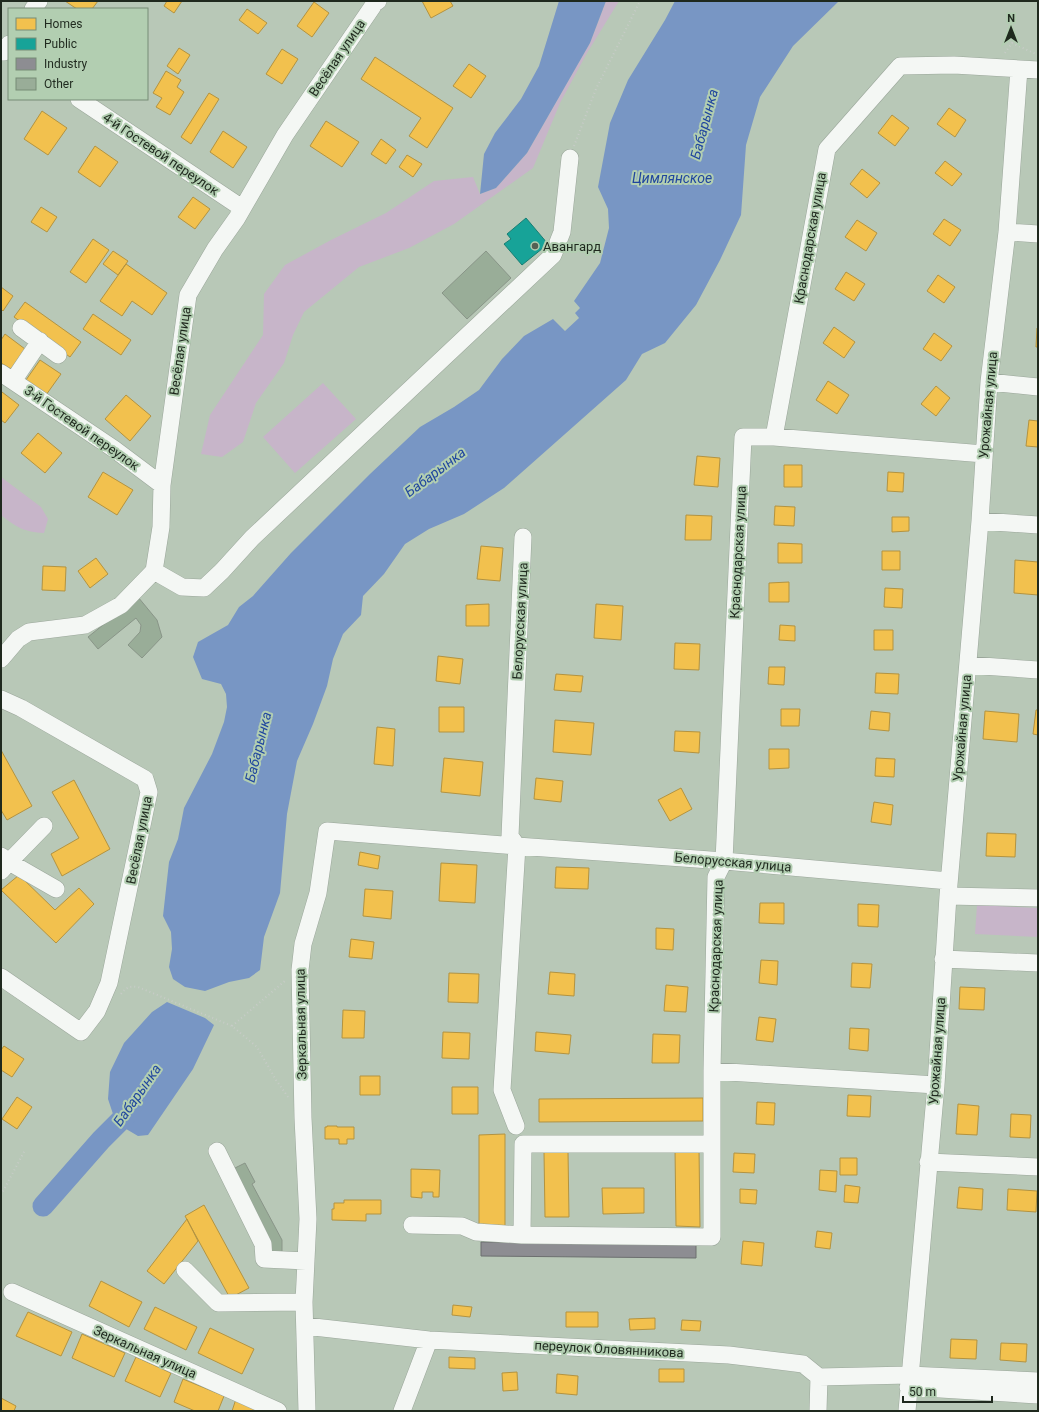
<svg xmlns="http://www.w3.org/2000/svg" width="1039" height="1412" font-family="Roboto,sans-serif">
	<style>
		.green { fill: #c7b5c9 }
		.water { fill: #7896c4 }
		.homes { fill: #f2c14e; stroke: #b39340 }
		.public { fill: #17a398; stroke: #197e73 }
		.industry { fill: #8d8d92; stroke: #6c6f6f }
		.lines { fill: none; stroke-linecap: round; stroke-linejoin: round }
		.river { stroke: #7896c4; stroke-width: 21 }
		.building { fill: #99ad98; stroke: #899588 }
		.minor-casing { stroke: #9aa69a; stroke-width: 18 }
		.path { stroke: #c7ccc7; stroke-width: 2; stroke-dasharray: 1 3; stroke-linecap: butt }
		.minor { stroke: #f4f7f4; stroke-width: 17 }
		.poi-dot { fill: #556154; stroke: #b2ceb1; stroke-width: 1.5 }
		.labels { text-anchor: middle; dominant-baseline: central; stroke-width: 4; stroke-linejoin: round; paint-order: stroke }
		.street-label { font-size: 13px; fill: #1f291e; stroke: #b2ceb1 }
		.poi-label { font-size: 13px; fill: #1f291e; stroke: #b2ceb1; text-anchor: start }
		.water-label { font-size: 14px; font-style: italic; fill: #20469e; stroke: #b2ceb1 }
	</style>
	<rect width="100%" height="100%" fill="#b8c8b7"/>
	<path class="green" d="M606,1H619L587,53L560,103L533,168L454,224L409,248L359,267L304,312L293,335L284,363L256,403L243,442L222,457L201,454L210,415L263,335L264,294L285,265L331,240L386,213L434,181L473,177L480,194L496,188L527,153L590,43Z
		M323,383L356,419L295,473L263,437Z
		M1,477L41,507L48,519L44,533C24,532 16,527 1,515Z
		M977,905L1038,908V937L975,934Z"/>
	<path class="water" d="M559,1H606L590,43L527,153L496,188L480,194L484,154L495,133L521,99L539,66Z
		M675,1H839L793,46L760,97L746,145L741,215L720,260L696,305L665,343L642,354L626,380L504,488L464,514L429,529L405,544L384,574L363,596L361,615L343,634L333,659L327,686L313,724L297,761L287,814L280,893L264,937L260,970L249,978L229,982L205,991L185,987L173,979L169,967L172,949L171,932L163,916L169,862L178,839L184,808L212,754L224,722L227,707L226,694L221,684L202,679L193,657L198,642L228,625L239,607L253,596L291,553L370,474L420,427L454,407L479,390L502,359L524,336L553,319L565,331L579,318L575,313L580,308L574,301L600,263L609,228L608,209L598,187L610,123L628,80L665,20Z
		M167,1002L205,1018L214,1025L193,1069L148,1135L138,1136L116,1123L108,1099L110,1072L124,1043L152,1012Z"/>
	<path class="homes" d="M65,1H98L92,9H77Z
		M167,1H182L174,13L164,6Z
		M422,1H450L453,6L431,18Z
		M314,2L329,13L312,37L297,26Z
		M247,9L267,23L258,34L239,20Z
		M179,48L190,55L178,74L167,66Z
		M282,49L298,59L282,84L266,74Z
		M375,57L453,108L427,148L409,136L421,118L361,79Z
		M469,64L486,76L471,98L453,86Z
		M166,71L181,80L177,87L184,92L170,115L156,107L162,98L153,93Z
		M209,93L219,99L191,144L181,137Z
		M949,108L966,120L955,137L937,124Z
		M42,111L67,128L48,155L24,139Z
		M892,115L909,128L895,146L878,133Z
		M326,121L359,142L342,167L310,146Z
		M223,131L247,147L233,168L210,152Z
		M381,139L396,150L386,164L371,154Z
		M95,146L118,162L100,187L78,172Z
		M407,155L422,164L413,177L399,167Z
		M945,161L962,174L952,186L935,173Z
		M862,169L880,183L867,198L850,184Z
		M193,197L210,209L195,229L178,217Z
		M41,207L57,217L47,232L31,222Z
		M944,219L961,230L950,246L933,234Z
		M857,220L877,233L866,251L845,237Z
		M93,239L109,250L86,283L70,272Z
		M113,251L128,261L118,275L103,264Z
		M126,264L167,293L152,315L132,301L122,316L100,301Z
		M846,272L865,284L854,301L835,289Z
		M938,275L955,287L944,303L927,291Z
		M1,287L13,296L3,311L1,309Z
		M25,302L81,342L70,357L14,317Z
		M93,314L131,340L121,355L83,329Z
		M834,327L855,342L844,358L823,343Z
		M1037,328H1038V347H1036Z
		M934,333L952,346L941,361L923,349Z
		M5,334L25,349L11,369L1,363V340Z
		M40,360L61,374L46,395L26,380Z
		M828,381L849,395L837,414L816,400Z
		M936,386L950,398L936,416L921,404Z
		M2,392L19,405L5,423L1,420V394Z
		M126,395L151,416L130,441L105,419Z
		M1029,420L1038,421V447L1026,446Z
		M38,433L62,453L45,473L21,453Z
		M697,456L720,458L718,487L694,485Z
		M784,465H802V487H784Z
		M103,472L133,490L117,515L88,497Z
		M888,472L904,473L903,492L887,491Z
		M775,506L795,507L794,526L774,525Z
		M686,515L712,516L711,540H685Z
		M892,517H909V531L892,532Z
		M778,543L802,544V563H778Z
		M481,546L503,548L500,581L477,579Z
		M882,551H900V570H882Z
		M96,558L108,574L90,588L78,571Z
		M1015,560L1038,562V595L1014,593Z
		M43,566L66,567L65,591L42,590Z
		M789,582V602H769V583Z
		M885,588L903,589L902,608L884,607Z
		M489,604V626H466V605Z
		M596,604L623,606L621,640L594,638Z
		M780,625L795,626V641L779,640Z
		M874,630H893V650H874Z
		M675,643L700,644L699,670L674,669Z
		M438,656L463,659L460,684L436,681Z
		M769,667H785L784,685L768,684Z
		M876,673L899,674L898,694L875,693Z
		M556,674L583,676L581,692L554,690Z
		M439,707H464V732H439Z
		M781,709H800L799,726H781Z
		M1036,710H1038V735L1033,734Z
		M871,711L890,713L889,731L869,729Z
		M985,711L1019,714L1017,742L983,739Z
		M555,720L594,723L591,755L553,752Z
		M377,727L395,729L393,766L374,764Z
		M675,731L700,732L699,753L674,751Z
		M769,749H789V768L769,769Z
		M1,750L32,806L7,820L1,810Z
		M444,758L483,762L480,796L441,792Z
		M876,758L895,759L894,777L875,776Z
		M536,778L563,781L561,802L534,799Z
		M74,780L110,849L62,876L51,854L79,838L52,792Z
		M681,788L692,809L670,821L658,800Z
		M874,802L893,805L891,825L871,822Z
		M987,833L1016,834L1015,857L986,856Z
		M360,852L380,856L378,869L358,865Z
		M441,863L477,865L475,903L439,901Z
		M556,867L589,868L588,889L555,888Z
		M19,875L55,910L79,888L94,904L56,943L1,890Z
		M365,889L393,891L391,919L363,916Z
		M760,903H784V924L759,923Z
		M858,904L879,905L878,927L858,926Z
		M656,928L674,929L673,950L656,949Z
		M351,939L374,942L372,959L349,957Z
		M761,960L778,961L777,985L759,983Z
		M852,963L872,964L870,988L851,987Z
		M550,972L575,974L574,996L548,994Z
		M449,973L479,974L478,1003L448,1002Z
		M666,985L688,987L686,1012L664,1011Z
		M960,987L985,988L984,1010L959,1009Z
		M343,1010L365,1011L364,1038H342Z
		M759,1017L776,1019L773,1042L756,1040Z
		M850,1028L869,1029L868,1051L849,1049Z
		M443,1032L470,1033L469,1059L442,1058Z
		M536,1032L571,1035L569,1054L535,1051Z
		M653,1034L680,1035L679,1063H652Z
		M4,1046L24,1059L12,1077L1,1070V1050Z
		M360,1076H380V1095H360Z
		M452,1087H478V1114H452Z
		M848,1095L871,1096L870,1117L847,1116Z
		M17,1097L32,1107L17,1129L2,1119Z
		M703,1098V1121L539,1122V1099Z
		M757,1102L775,1103L774,1125L756,1124Z
		M958,1104L979,1106L977,1135L956,1134Z
		M1011,1114L1031,1115L1030,1138L1010,1137Z
		M327,1126H337V1127H354V1139H347V1144H339V1139H325V1127H327Z
		M505,1134V1226H479V1135Z
		M675,1149H699L700,1227L676,1226Z
		M568,1151L569,1217H545L544,1152Z
		M734,1153L755,1154L754,1173L733,1172Z
		M840,1158H857V1175H840Z
		M411,1169L440,1170L439,1197H433V1192H422V1198L411,1197Z
		M820,1170L837,1171L836,1192L819,1190Z
		M845,1185L860,1187L858,1203L844,1202Z
		M959,1187L983,1189L982,1210L957,1208Z
		M602,1188H644V1213L603,1214Z
		M740,1189L757,1190L756,1204L740,1203Z
		M1008,1189L1037,1191L1036,1212L1007,1210Z
		M344,1200H381V1214H366V1221L332,1220V1209H334V1203H344Z
		M204,1205L249,1288L230,1298L185,1216Z
		M187,1219L198,1241L164,1284L147,1271Z
		M817,1231L832,1233L830,1249L815,1247Z
		M743,1241L764,1243L762,1266L741,1264Z
		M101,1281L142,1302L129,1327L89,1306Z
		M453,1305L472,1307L470,1317L452,1315Z
		M155,1307L197,1327L186,1350L144,1329Z
		M28,1312L72,1332L61,1356L16,1336Z
		M566,1312H598V1327H566Z
		M655,1318V1329L630,1330L629,1319Z
		M682,1320L701,1321L700,1331L681,1330Z
		M210,1328L254,1349L242,1374L198,1353Z
		M82,1334L125,1353L114,1377L72,1358Z
		M951,1339L977,1340L976,1359L950,1358Z
		M1001,1343L1027,1344L1026,1362L1000,1360Z
		M136,1357L171,1373L160,1397L125,1381Z
		M449,1357L475,1358V1369L449,1368Z
		M659,1369H684V1382H659Z
		M517,1372L518,1390L503,1391L502,1373Z
		M557,1374L578,1376L577,1395L556,1393Z
		M183,1379L224,1396L218,1411H195L174,1402Z
		M1,1398L16,1406L14,1411H1Z
		M236,1399L267,1411H232Z"/>
	<path class="public" d="M526,218L548,244L522,265L504,244L511,239L507,234Z"/>
	<path class="industry" d="M481,1242L696,1244V1258L481,1256Z"/>
	<g class="lines">
		<path class="river" d="M43,1206L101,1140L125,1116L135,1101"/>
	</g>
	<path class="building" d="M486,251L511,278L467,319L442,293Z
		M138,597L157,620L162,637L142,658L128,645L140,632L141,625L136,618L98,649L88,637Z
		M245,1163L255,1182L252,1184L282,1240V1253L269,1254L235,1168Z"/>
	<g class="lines">
		<defs>
			<path id="minor" d="M33,9L39,1
				M1,52H4L9,44
				M79,99L242,208
				M1007,232L1038,234
				M21,328L58,355
				M1,373L114,449L162,485
				M13,381L40,341
				M989,382L1038,387
				M774,437L984,454
				M980,521L1038,525
				M154,571L182,587L204,588L222,571L252,538L553,255L562,232L570,158
				M1,659L18,639L29,632L85,625L121,605L154,571L161,527L162,485L188,295L215,249L237,218L285,135L375,3L378,1
				M968,665L1038,670
				M1,699L21,708L145,779L149,792L109,983L97,1011L81,1032L1,977
				M517,846L510,836L523,537
				M1,856L9,862L44,826
				M1,871L9,862L56,889
				M948,896L1038,898
				M943,959L1038,963
				M712,1071L936,1085
				M516,1126L502,1090L517,846L724,861L949,881
				M217,1151L263,1244L264,1259L306,1261
				M928,1162L1038,1167
				M412,1225L462,1226L476,1232L522,1235L712,1237V1071L716,877L724,861L743,437H774L827,149L900,66L954,65L1038,70
				M522,1235L523,1144H712
				M185,1270L218,1303L304,1302
				M12,1292L278,1411
				M305,1326L429,1340L729,1355L803,1364L819,1377L909,1375L1038,1381
				M908,1387L1038,1395
				M307,1411L304,1302L308,1219L303,1118L300,970L303,944L318,893L327,831L517,846
				M402,1411L429,1340
				M818,1411L819,1377
				M907,1411L936,1085L948,896L980,521L989,382L1007,232L1019,69"/>
		</defs>
		<use href="#minor" class="minor-casing"/>
		<path class="path" d="M1005,53L1012,43L1038,55
			M574,146L596,89L640,1
			M121,994C126,987 130,986 138,987L232,1026L257,1047L276,1080L288,1097
			M232,1026L286,980
			M1,1195L25,1150"/>
		<use href="#minor" class="minor"/>
	</g>
	<circle class="poi-dot" cx="535" cy="246" r="4"/>
	<g class="labels">
		<g class="street-label">
			<text transform="translate(337 58) rotate(-56)">Весёлая улица</text>
			<text transform="translate(161 154) rotate(34)">4-й Гостевой переулок</text>
			<text transform="translate(810 238) rotate(-80)">Краснодарская улица</text>
			<text transform="translate(180 351) rotate(-82)">Весёлая улица</text>
			<text transform="translate(988 405) rotate(-85)">Урожайная улица</text>
			<text transform="translate(82 428) rotate(35)">3-й Гостевой переулок</text>
			<text transform="translate(738 552) rotate(-87)">Краснодарская улица</text>
			<text transform="translate(520 621) rotate(-87)">Белорусская улица</text>
			<text transform="translate(962 728) rotate(-85)">Урожайная улица</text>
			<text transform="translate(139 840) rotate(-79)">Весёлая улица</text>
			<text transform="translate(733 862) rotate(5)">Белорусская улица</text>
			<text transform="translate(716 946) rotate(-88)">Краснодарская улица</text>
			<text transform="translate(301 1024) rotate(-91)">Зеркальная улица</text>
			<text transform="translate(937 1051) rotate(-86)">Урожайная улица</text>
			<text transform="translate(609 1349) rotate(3)">переулок Оловянникова</text>
			<text transform="translate(145 1352) rotate(24)">Зеркальная улица</text>
		</g>
		<g class="poi-label">
			<text x="543" y="246">Авангард</text>
		</g>
		<g class="water-label">
			<text transform="translate(704 124) rotate(-75)">Бабарынка</text>
			<text x="672" y="178">Цимлянское</text>
			<text transform="translate(435 472) rotate(-37)">Бабарынка</text>
			<text transform="translate(258 747) rotate(-76)">Бабарынка</text>
			<text transform="translate(137 1095) rotate(-55)">Бабарынка</text>
		</g>
	</g>
	<rect width="1039" height="1412" fill="none" stroke="#1f291e" stroke-width="4"/>
	<rect x="8" y="8" width="140" height="92" fill="#b2ceb1" stroke="#778c76"/>
	<rect x="16" y="18" width="20" height="12" fill="#f2c14e" stroke="#778c76"/>
	<text x="44" y="28" font-size="12" fill="#1f291e">Homes</text>
	<rect x="16" y="38" width="20" height="12" fill="#17a398" stroke="#778c76"/>
	<text x="44" y="48" font-size="12" fill="#1f291e">Public</text>
	<rect x="16" y="58" width="20" height="12" fill="#8d8d92" stroke="#778c76"/>
	<text x="44" y="68" font-size="12" fill="#1f291e">Industry</text>
	<rect x="16" y="78" width="20" height="12" fill="#99ad98" stroke="#778c76"/>
	<text x="44" y="88" font-size="12" fill="#1f291e">Other</text>
	<g transform="translate(1011 28)" stroke="#b2ceb1" stroke-width="3" paint-order="stroke">
	<path d="M0-3L7 15L0 10L-7 15Z" fill="#1f291e"/>
	<text y="-6" font-size="11" font-weight="bold" text-anchor="middle" fill="#1f291e">N</text>
	</g>
	<path d="M903 1396v6h89v-6" fill="none" stroke="#1f291e" stroke-width="2"/>
	<text x="909" y="1396" font-size="12" fill="#1f291e" stroke="#b2ceb1" stroke-width="3" paint-order="stroke">50 m</text>
</svg>
